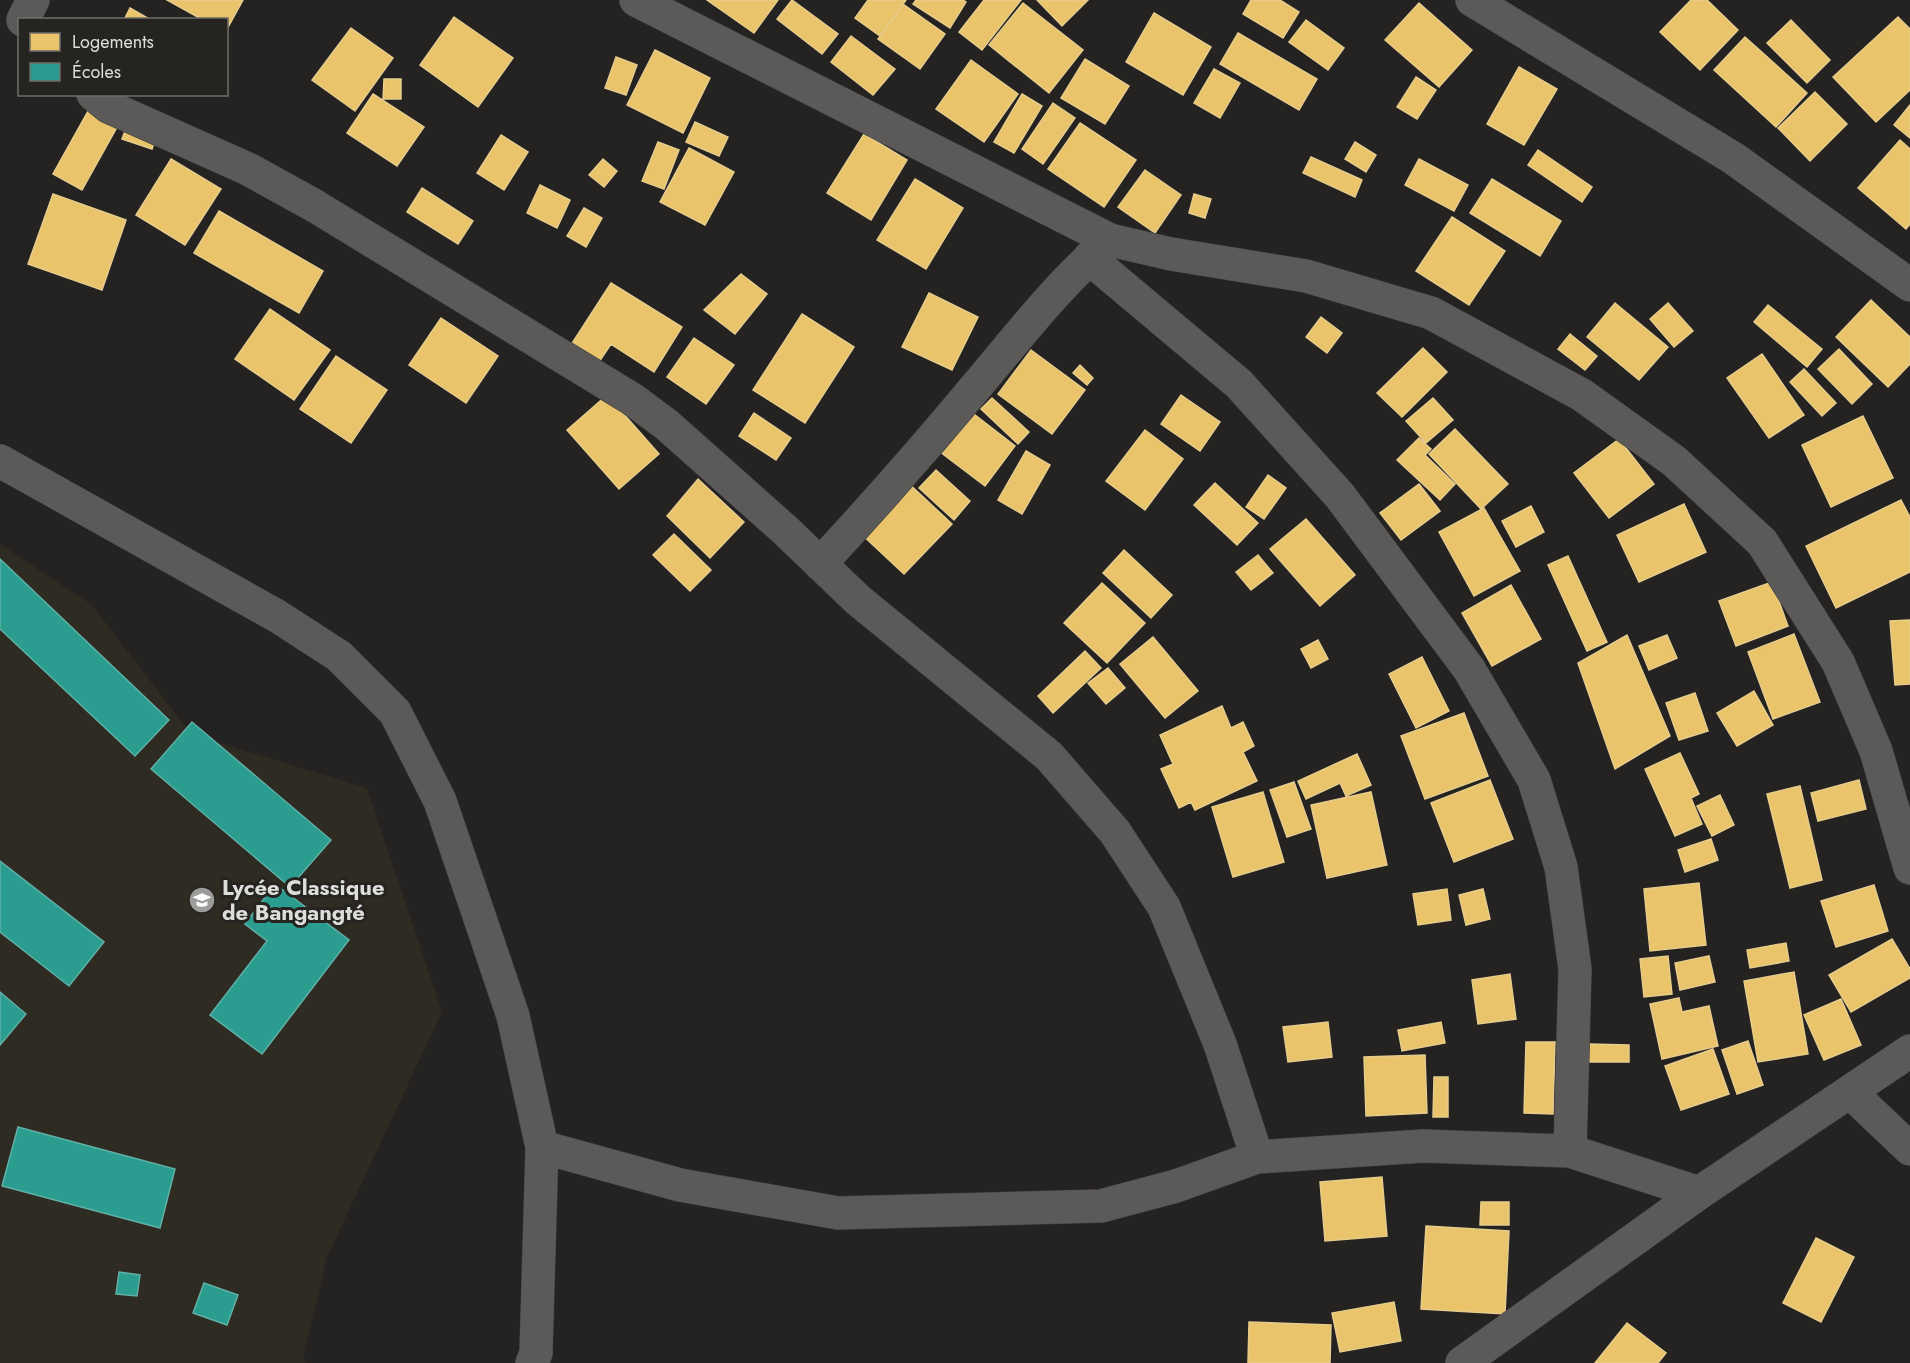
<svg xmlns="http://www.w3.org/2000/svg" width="1910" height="1363" font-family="Jost,sans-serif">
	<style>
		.built { fill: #2e2b23 }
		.homes { fill: #e9c46a; stroke: #e6cc8c; stroke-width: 1.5 }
		.schools { fill: #2a9d8f; stroke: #60b0a6; stroke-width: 1.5 }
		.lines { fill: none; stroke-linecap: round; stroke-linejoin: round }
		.street-casing { stroke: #3f3e3d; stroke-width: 34 }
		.secondary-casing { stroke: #3f3e3d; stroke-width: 34 }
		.street { stroke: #5b5a59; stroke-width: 33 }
		.secondary { stroke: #5b5a59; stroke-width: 33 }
		.labels { text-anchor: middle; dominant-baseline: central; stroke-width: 6; stroke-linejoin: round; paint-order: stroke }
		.poi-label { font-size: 22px; font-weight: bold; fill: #dedddb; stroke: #252421; text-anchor: start }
	</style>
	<rect width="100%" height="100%" fill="#242322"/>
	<path class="built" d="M0,544L92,605L191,734L367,788L442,1012L327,1257L303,1359L306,1363H0Z"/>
	<path class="homes" d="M167,0H243L226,31V20H203Z
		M707,0H778L754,33Z
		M792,0L838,34L822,54L777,19Z
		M868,0H906L880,36L855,18Z
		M916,0H963L966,2L950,28L913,4Z
		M984,0H1021L982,50L959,32Z
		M1037,0H1088L1062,26Z
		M1251,0H1280L1299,12L1283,38L1243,14Z
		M1691,0H1707L1738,30L1700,70L1660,32Z
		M1023,3L1083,50L1049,93L989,45Z
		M1419,3L1472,50L1439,87L1385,40Z
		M903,4L945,34L920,69L878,39Z
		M130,8L151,20H124Z
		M1154,13L1211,47L1183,95L1126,62Z
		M454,17L513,58L478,107L420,65Z
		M1898,17L1910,29V90L1876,122L1833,77Z
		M1306,20L1344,48L1328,70L1289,42Z
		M1791,20L1830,60L1807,83L1767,43Z
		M351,28L393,58L355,111L312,80Z
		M1238,33L1317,79L1299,110L1220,64Z
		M851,36L895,69L873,95L831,62Z
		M1745,37L1807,93L1776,127L1714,70Z
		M655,50L710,78L683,133L627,105Z
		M616,57L637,65L626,95L605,88Z
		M1085,59L1129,86L1105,124L1061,98Z
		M971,60L1018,94L984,142L936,109Z
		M1519,67L1557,89L1524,145L1487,124Z
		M1214,69L1240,83L1220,118L1194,103Z
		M1416,77L1436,90L1417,119L1397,107Z
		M384,79H401V99H383Z
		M1815,92L1847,124L1810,161L1778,128Z
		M373,94L424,127L397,166L347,133Z
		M1022,94L1042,106L1014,153L994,142Z
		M1053,103L1075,118L1043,164L1022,149Z
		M92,104L121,120L82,190L53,174Z
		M1910,105V138L1894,125Z
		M129,120L159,130L152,149L122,139Z
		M695,122L728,137L719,156L686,142Z
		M1080,123L1136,160L1104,207L1048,169Z
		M864,134L907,160L871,220L827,193Z
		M501,135L528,152L504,190L477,173Z
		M1900,140L1910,149V224L1906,229L1858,188Z
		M658,142L679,150L664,189L642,181Z
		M1355,142L1376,155L1366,172L1345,159Z
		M689,148L734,172L705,225L660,202Z
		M1538,150L1592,187L1582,202L1528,165Z
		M1311,157L1362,180L1355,197L1303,173Z
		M171,159L221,189L185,245L136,215Z
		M603,159L617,171L604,187L589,175Z
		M1419,159L1468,185L1454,211L1405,185Z
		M1145,170L1181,195L1155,233L1118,207Z
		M915,179L963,208L926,269L877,240Z
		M1492,179L1561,221L1540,256L1470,213Z
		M540,185L570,200L557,228L527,213Z
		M422,188L473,221L458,244L407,212Z
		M53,194L126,220L102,290L28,264Z
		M1194,194L1211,199L1205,218L1189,213Z
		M584,208L602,218L586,247L567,236Z
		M219,211L323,271L299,313L194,253Z
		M1452,217L1505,251L1469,305L1416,271Z
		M741,274L767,294L735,334L704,310Z
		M611,283L682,327L654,372L611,344L597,365L569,348Z
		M929,293L978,317L952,370L902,347Z
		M1871,300L1910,337V364L1888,387L1836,337Z
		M1615,303L1668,347L1639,380L1587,337Z
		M1668,303L1693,331L1674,347L1650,319Z
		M1768,305L1822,349L1807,367L1754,322Z
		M270,309L330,350L294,400L235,359Z
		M802,314L854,347L805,423L753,390Z
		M1321,317L1342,333L1327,353L1306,337Z
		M441,318L498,356L466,403L409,365Z
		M1570,334L1597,356L1585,370L1558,349Z
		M694,338L734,365L706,404L667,377Z
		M1423,348L1447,372L1402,417L1377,393Z
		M1839,349L1872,384L1852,404L1818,369Z
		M1031,350L1085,390L1052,434L998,394Z
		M1762,354L1804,415L1769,438L1727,378Z
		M336,356L387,390L351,443L300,409Z
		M1080,365L1093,378L1087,385L1073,373Z
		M1804,369L1836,403L1822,416L1790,382Z
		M607,395L659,454L619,489L567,430Z
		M1181,395L1220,422L1200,451L1161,424Z
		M992,398L1029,432L1018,444L981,409Z
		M1433,398L1453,420L1426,443L1406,421Z
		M970,411L1015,446L985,486L939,451Z
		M754,413L791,438L776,460L739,436Z
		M1863,416L1893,478L1831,507L1802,445Z
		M1455,429L1508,484L1481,509L1429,454Z
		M1145,430L1183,459L1145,510L1106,481Z
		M1419,438L1431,449L1425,455L1455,484L1440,500L1397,460Z
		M1619,439L1654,484L1609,518L1574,473Z
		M1026,451L1050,465L1022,514L998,500Z
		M936,470L970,501L954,520L919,488Z
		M1268,475L1286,488L1264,519L1246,507Z
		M698,479L744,522L710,558L667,516Z
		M905,480L952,524L904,574L858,531Z
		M1215,483L1258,523L1237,545L1194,505Z
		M1419,484L1440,511L1401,540L1380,513Z
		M1901,500L1910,517V572L1836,608L1806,546Z
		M1684,504L1706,552L1639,582L1617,535Z
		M1531,506L1544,532L1516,547L1502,521Z
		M1484,508L1520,571L1474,596L1439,532Z
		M1306,519L1355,575L1320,606L1270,549Z
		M674,534L711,570L690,591L653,555Z
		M1124,550L1172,595L1151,618L1103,573Z
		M1258,555L1273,573L1251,590L1236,572Z
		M1568,556L1607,642L1587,651L1548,565Z
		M1772,582L1788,626L1736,646L1719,601Z
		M1102,583L1145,623L1107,663L1064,623Z
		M1511,585L1541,639L1492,666L1462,613Z
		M1910,620V684L1895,685L1890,621Z
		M1794,634L1820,702L1773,719L1748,652Z
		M1627,635L1670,736L1615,769L1578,663Z
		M1667,635L1677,658L1649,670L1639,646Z
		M1153,637L1198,691L1165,718L1120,664Z
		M1318,640L1328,659L1311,668L1301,649Z
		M1085,651L1101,668L1053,713L1038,696Z
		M1422,657L1449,711L1416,728L1389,674Z
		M1108,668L1125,688L1106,704L1088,683Z
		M1754,691L1773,725L1737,746L1717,713Z
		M1695,693L1708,731L1679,740L1666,703Z
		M1222,706L1231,728L1243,722L1254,746L1243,752L1257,781L1195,810L1191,802L1179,808L1161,769L1173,764L1160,735Z
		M1464,713L1488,776L1425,799L1401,736Z
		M1680,753L1699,794L1691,798L1702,824L1675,836L1645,769Z
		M1357,754L1371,785L1346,796L1340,783L1306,799L1298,781Z
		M1490,780L1513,839L1454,862L1431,803Z
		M1859,780L1866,809L1818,821L1811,793Z
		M1294,782L1311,829L1287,837L1270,790Z
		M1800,786L1822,880L1790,888L1767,794Z
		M1263,792L1284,862L1233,877L1212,807Z
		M1371,792L1387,865L1327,878L1311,805Z
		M1720,795L1734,825L1712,836L1697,806Z
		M1711,839L1718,860L1685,872L1678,850Z
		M1699,883L1706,945L1650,951L1644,889Z
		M1874,885L1888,931L1836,947L1821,901Z
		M1447,889L1451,920L1418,925L1413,894Z
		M1483,889L1490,919L1466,925L1459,895Z
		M1892,939L1910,969V978L1851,1012L1829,975Z
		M1786,943L1789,961L1750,968L1747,950Z
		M1668,956L1672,994L1644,997L1640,959Z
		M1709,956L1715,982L1680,990L1675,963Z
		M1794,972L1808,1054L1758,1062L1744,981Z
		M1510,974L1516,1019L1478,1024L1472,980Z
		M1679,998L1682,1012L1709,1006L1718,1046L1662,1059L1650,1004Z
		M1841,999L1861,1045L1824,1060L1804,1015Z
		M1328,1022L1332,1057L1288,1062L1283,1027Z
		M1441,1022L1445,1043L1402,1051L1398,1030Z
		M1748,1041L1763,1085L1737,1094L1722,1050Z
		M1526,1042H1555L1553,1114L1524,1113Z
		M1589,1044L1629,1045V1062H1589Z
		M1713,1049L1729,1094L1681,1110L1665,1066Z
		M1425,1055L1427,1113L1366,1116L1364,1057Z
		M1434,1077H1448V1117H1433Z
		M1382,1177L1387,1236L1325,1241L1320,1182Z
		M1481,1202H1509V1225H1480Z
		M1426,1226L1509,1231L1505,1314L1421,1309Z
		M1816,1238L1854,1257L1821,1322L1783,1303Z
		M1394,1302L1401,1341L1340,1352L1332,1313Z
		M1249,1322L1331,1325L1330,1363H1248Z
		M1627,1323L1666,1353L1658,1363H1595Z"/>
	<path class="schools" d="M0,559L169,720L135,756L0,629Z
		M192,722L331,840L290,887L151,769Z
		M0,861L104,942L69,986L0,932Z
		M275,884L349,940L262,1054L210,1015L267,941L245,924Z
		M0,992L26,1014L0,1045Z
		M18,1127L175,1169L160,1228L2,1186Z
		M119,1272L140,1275L137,1296L116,1294Z
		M204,1283L238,1295L227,1325L193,1313Z"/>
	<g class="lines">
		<defs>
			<path id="street" d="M636,0L1110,240L1171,254L1306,276L1431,313L1582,395L1674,461L1762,542L1838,662L1876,751L1910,868
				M23,20L33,0
				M93,94L109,107L248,169L315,206L632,399L667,425L785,530L858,600L1049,756L1115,832L1164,907L1220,1044L1257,1157
				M1089,258L1239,384L1340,496L1469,669L1534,780L1561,867L1575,969L1570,1151
				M0,461L277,616L339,656L395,712L440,801L486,936L513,1016L542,1147L536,1353L532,1363
				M820,564C873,507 924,449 974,389C1015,341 1058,284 1106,244
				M1851,1093L1910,1149
				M542,1147L680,1185L838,1213L1101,1206L1176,1186L1257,1157L1423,1146L1570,1151L1699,1193"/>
			<path id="secondary" d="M1472,0L1733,158L1910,285
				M1462,1363L1699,1193L1910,1051"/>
		</defs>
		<use href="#street" class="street-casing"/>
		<use href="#secondary" class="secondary-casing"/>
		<use href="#street" class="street"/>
		<use href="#secondary" class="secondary"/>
	</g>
	<defs>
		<symbol id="school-disc" viewBox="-11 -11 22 22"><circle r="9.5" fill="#9d9c9a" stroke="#252421"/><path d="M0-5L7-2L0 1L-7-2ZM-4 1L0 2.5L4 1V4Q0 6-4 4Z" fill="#fff"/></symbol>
	</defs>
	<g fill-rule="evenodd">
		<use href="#school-disc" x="187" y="885" width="30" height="30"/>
	</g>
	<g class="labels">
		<g class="poi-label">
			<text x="222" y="887">Lycée Classique<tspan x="222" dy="25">de Bangangté</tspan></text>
		</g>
	</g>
	<rect x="18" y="18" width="210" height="78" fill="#252421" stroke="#6f6e6b" stroke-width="1.5"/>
	<rect x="30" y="33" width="30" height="18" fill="#e9c46a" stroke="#6f6e6b" stroke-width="1.5"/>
	<text x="72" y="48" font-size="18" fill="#dedddb">Logements</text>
	<rect x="30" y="63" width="30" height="18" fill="#2a9d8f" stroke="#6f6e6b" stroke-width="1.5"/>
	<text x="72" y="78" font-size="18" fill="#dedddb">Écoles</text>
</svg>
